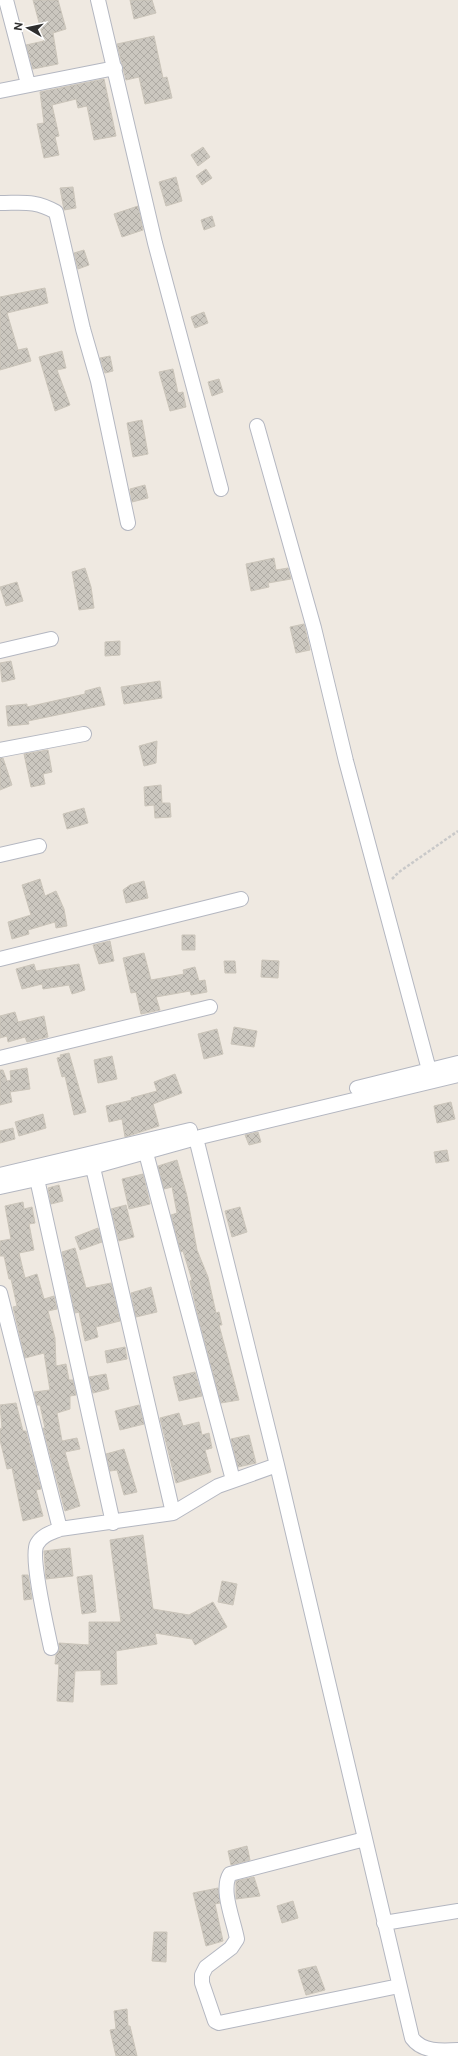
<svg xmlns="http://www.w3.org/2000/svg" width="458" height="2056" font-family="'Public Sans',sans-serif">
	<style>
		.building { fill: url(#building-cross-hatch); stroke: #cbc5ba }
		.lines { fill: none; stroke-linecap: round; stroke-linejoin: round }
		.minor-casing { stroke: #b4b7c1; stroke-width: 16 }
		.path { stroke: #c9c9c9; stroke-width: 2.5; stroke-dasharray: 3 2; stroke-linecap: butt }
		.minor { stroke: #fff; stroke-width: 14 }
	</style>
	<defs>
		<pattern id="building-cross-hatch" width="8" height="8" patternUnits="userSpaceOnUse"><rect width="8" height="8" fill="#cbc7bf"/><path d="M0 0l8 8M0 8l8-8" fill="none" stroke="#afaba4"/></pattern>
	</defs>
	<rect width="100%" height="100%" fill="#efe9e1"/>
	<path class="building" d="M33,0H58L66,29L53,33L58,64L33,69L26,45L44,41Z
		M130,0H152L156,13L134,19Z
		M154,36L163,78L167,77L172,98L145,104L139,77L126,80L117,44Z
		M104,79L116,136L94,140L87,106L78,108L76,99L52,105L59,136L55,137L59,155L44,158L37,124L44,123L40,92Z
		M203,147L210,157L198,166L191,155Z
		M206,169L212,178L202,185L196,176Z
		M176,177L182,201L166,206L159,182Z
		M73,187L76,208L64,210L60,188Z
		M138,206L143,230L122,237L114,214Z
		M212,216L215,226L204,230L201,220Z
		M84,250L89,265L78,269L74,253Z
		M45,288L48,303L7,313L18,350L27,348L31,361L0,370V297Z
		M204,312L208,323L195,328L191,317Z
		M62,351L66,368L57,370L70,405L55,411L39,357Z
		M110,356L113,371L105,373L100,358Z
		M173,369L178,393L183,392L186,407L170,411L159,372Z
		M219,379L223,392L212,396L208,382Z
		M142,420L148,454L133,457L127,423Z
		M145,485L148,498L132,502L130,489Z
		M274,558L276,570L288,568L291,579L268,583L269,587L251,591L246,564Z
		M85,568L91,587L94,608L79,610L72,572Z
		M17,582L23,601L6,606L0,587Z
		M304,624L310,650L296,653L290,627Z
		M120,641V655L105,656V642Z
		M11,661L15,679L2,682L0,663Z
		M160,681L162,698L124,704L121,687Z
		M100,687L105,705L28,721L29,724L8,726L6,706L27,704V707L85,694V691Z
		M157,741L156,763L144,766L139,746Z
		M48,750L52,772L43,774L45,784L31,787L24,754Z
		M0,758H3L12,785L0,790Z
		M161,785L162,803H170L171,817L155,818L154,805L145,806L144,787Z
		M84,808L88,823L67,829L63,814Z
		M40,879L45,896L56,891L64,909L67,926L56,928L55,922L28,930L29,934L12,939L8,922L31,915L22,885Z
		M144,881L148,898L126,903L123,890L130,885Z
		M182,935H195V950H182Z
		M110,941L114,961L99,964L93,945Z
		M144,953L151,980L184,974L183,970L195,967L199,981L205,980L207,992L191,995L190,991L156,997L160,1010L141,1014L136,992L131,993L123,958Z
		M262,960L279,961L278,978L261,977Z
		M224,961H235L236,973H225Z
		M34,964L36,971L79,964L85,990L72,994L69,985L43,989L42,984L22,989L16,969Z
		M15,1012L18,1022L44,1016L48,1037L27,1042L25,1037L8,1042L7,1036L0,1038V1016Z
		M234,1027L257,1031L254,1047L231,1044Z
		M217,1029L223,1054L204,1059L198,1034Z
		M69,1053L86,1112L74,1115L65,1076L62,1077L57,1058L61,1057L60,1055Z
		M112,1056L117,1079L98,1083L94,1060Z
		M27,1068L30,1089L10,1092L12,1102L0,1105V1070H3L7,1081L11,1080L10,1071Z
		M175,1074L182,1093L153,1104L159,1126L125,1137L122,1119L109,1122L106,1106L132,1100L131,1098L157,1091L154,1082Z
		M451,1102L455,1119L437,1123L434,1106Z
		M43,1114L46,1128L19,1136L15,1122Z
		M13,1128L15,1139L0,1143V1131Z
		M258,1132L261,1142L249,1145L245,1135Z
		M447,1150L449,1161L436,1163L434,1152Z
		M177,1160L187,1196L197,1250L208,1277L216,1313L219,1312L222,1325H219L239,1400L221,1403L198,1316L190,1281L192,1280L183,1251L181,1252L171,1215L177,1213L172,1187L164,1189L159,1170L158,1166Z
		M143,1174L150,1204L129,1209L122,1179Z
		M59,1185L63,1201L51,1204L48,1188Z
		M23,1202L24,1209L32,1207L35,1223L29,1224L34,1250L19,1253L25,1278L37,1274L44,1299L54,1296L57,1309L48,1311L55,1338L56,1366L66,1364L69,1380H73L76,1395L70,1396V1409L57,1413L62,1441L77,1438L80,1449L65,1452L80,1506L65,1511L43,1428H45L40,1405H37L34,1392L50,1390L44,1353L25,1358L13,1307L17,1306L11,1279H9L4,1256H0V1241L11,1239L5,1206Z
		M126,1205L134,1237L119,1241L111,1209Z
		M240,1207L247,1232L232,1237L225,1211Z
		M98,1228L102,1242L80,1250L75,1237Z
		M75,1248L86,1288L111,1283L120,1321L96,1327L98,1337L85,1341L79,1312L75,1313L62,1252Z
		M151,1287L157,1312L136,1317L131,1293Z
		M125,1347L127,1359L107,1363L105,1351Z
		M195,1372L202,1396L179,1401L173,1377Z
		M106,1374L109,1389L93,1393L89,1377Z
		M16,1403L23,1431H26L41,1489L36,1490L43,1516L23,1521L12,1468L7,1469L0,1440V1429L2,1428L0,1405Z
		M139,1405L144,1424L120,1430L115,1411Z
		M179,1413L183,1426L199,1422L202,1435L209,1433L212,1448L205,1450L211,1472L176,1483L160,1418Z
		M249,1435L256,1463L238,1467L231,1439Z
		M124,1449L137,1492L124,1495L117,1470L110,1471L106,1454Z
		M143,1535L153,1609L189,1615L213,1602L227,1627L195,1645L192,1639L155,1633L157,1644L116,1651L117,1684L101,1685V1670L75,1671L73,1702L57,1701L59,1664H55L56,1655L59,1650V1643L89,1645V1622H121L110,1540Z
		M70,1548L73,1576L46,1579L44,1551Z
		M22,1575H28L32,1599L24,1600Z
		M92,1575L96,1612L82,1614L77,1577Z
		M222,1581L237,1584L233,1605L218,1602Z
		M247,1846L250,1860L231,1865L228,1851Z
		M254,1877L260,1896L236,1899V1881Z
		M218,1888L220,1903L215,1904L223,1941L206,1946L193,1893Z
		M293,1901L298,1918L282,1923L277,1906Z
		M154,1932H167L166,1962L152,1961Z
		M316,1966L325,1990L306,1995L298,1970Z
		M127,2009L128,2026H130L137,2056H116L110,2030L116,2029L114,2011Z"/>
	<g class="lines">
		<defs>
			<path id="minor" d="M6,0L28,84
				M98,0L155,243L221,489
				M0,91L115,68
				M0,203C23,203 35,200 56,212L83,329L98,381L128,523
				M257,426L314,628L346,761L432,1081
				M0,651L51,639
				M0,750L84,734
				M0,855L39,846
				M0,959L241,899
				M0,1058L210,1007
				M357,1088L458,1063
				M196,1138L277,1465L412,2038C422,2052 441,2051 458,2050
				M146,1153L233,1480
				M91,1159L173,1513
				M35,1170L113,1523
				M0,1175L190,1130
				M0,1187L92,1167L196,1138L458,1075
				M0,1293L60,1529L173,1513L218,1486L277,1465
				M51,1648C47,1629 30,1556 37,1544C42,1535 51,1533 60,1529
				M365,1839L230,1874C220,1890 234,1921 237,1939L231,1948L206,1967L202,1975V1983L215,2021L219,2023L399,1986
				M384,1923L458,1911"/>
		</defs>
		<use href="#minor" class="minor-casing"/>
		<path class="path" d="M392,879L399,872L458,831"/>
		<use href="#minor" class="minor"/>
	</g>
	<g transform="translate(28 28) rotate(279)" stroke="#ffffff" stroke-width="3" paint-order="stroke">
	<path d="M0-3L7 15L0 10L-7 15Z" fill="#2e2e2e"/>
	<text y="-6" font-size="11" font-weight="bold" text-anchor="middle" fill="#2e2e2e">N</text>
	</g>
</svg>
